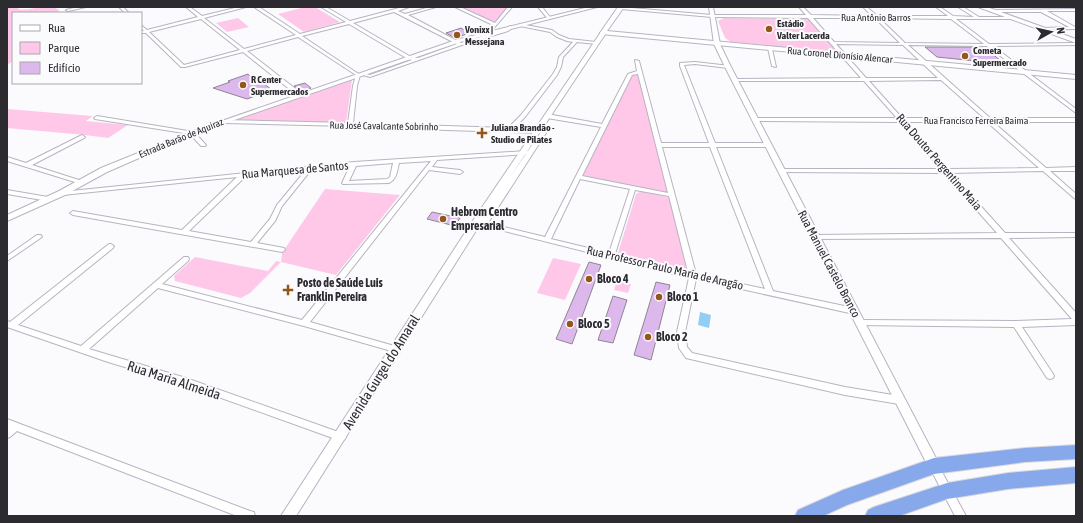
<svg xmlns="http://www.w3.org/2000/svg" width="1083" height="523" font-family="'Asap Condensed',sans-serif">
	<style>
		.green { fill: #ffc8e9 }
		.water { fill: #92cdf3 }
		.building { fill: #ddb8ec; stroke: #8e8691 }
		.lines { fill: none; stroke-linecap: round; stroke-linejoin: round }
		.minor-casing { stroke: #b6b4c1; stroke-width: 2 }
		.tertiary-casing { stroke: #b6b4c1; stroke-width: 2 }
		.secondary-casing { stroke: #b6b4c1; stroke-width: 2 }
		.trunk-casing { stroke: #d9d9da; stroke-width: 2 }
		.minor { fill: #fff; fill-rule: evenodd }
		.tertiary { fill: #fff; fill-rule: evenodd }
		.secondary { fill: #fff; fill-rule: evenodd }
		.trunk { fill: #88a8ec; fill-rule: evenodd }
		.poi-dot { fill: #94571a; stroke: #fbfbfe; stroke-width: 1.5 }
		.labels { text-anchor: middle; dominant-baseline: central; stroke-width: 4; stroke-linejoin: round; paint-order: stroke }
		.far-street-label { font-size: 10px; fill: #2b2b30; stroke: #fbfbfe }
		.far-poi-label { font-size: 10px; font-weight: bold; fill: #2b2b30; stroke: #fbfbfe; text-anchor: start }
		.street-label { font-size: 12px; fill: #2b2b30; stroke: #fbfbfe }
		.poi-label { font-size: 12px; font-weight: bold; fill: #2b2b30; stroke: #fbfbfe; text-anchor: start }
		.near-street-label { font-size: 14px; fill: #2b2b30; stroke: #fbfbfe }
	</style>
	<rect width="100%" height="100%" fill="#fbfbfe"/>
	<path class="green" d="M7,7H19L18,9C31,12 47,1 59,10L58,13H13V61L7,65Z
		M305,7H315L340,22L304,32L278,14Z
		M458,7H508L493,24Z
		M238,18L249,27L227,32L216,23Z
		M724,18L808,19L837,52L731,42L725,38L718,21Z
		M639,72L671,195L579,177L630,74Z
		M350,80H352L346,123L235,120Z
		M7,109L93,116L86,121L128,125L108,138L85,135L7,128Z
		M325,189L400,195L336,275L281,262L250,293L241,298L175,281L174,276L195,257L268,271L276,261L281,262L282,253Z
		M642,191L671,198L686,269L684,270L618,253L636,194Z
		M553,258L581,264L565,300L537,293Z
		M617,281L631,284L628,293L614,290Z"/>
	<path class="water" d="M700,312L711,315L709,328L698,325Z"/>
	<path class="building" d="M461,28L470,33L455,38L446,33Z
		M925,47H980L986,49L1005,64L937,57Z
		M248,74L252,78L255,77L272,90L247,99L213,88L230,82L228,81Z
		M305,83L311,88L302,92L294,86Z
		M432,212L460,218L455,226L427,219Z
		M589,262L601,265L572,344L556,339Z
		M656,282L670,285L651,360L634,355Z
		M613,296L627,300L613,343L598,340Z"/>
	<g class="lines">
		<defs>
			<path id="minor" d="M78,7H86L68,11L66,10Z
				M119,7H123L129,13H125Z
				M186,7H190L202,16L239,7H246L204,18L244,49L296,35L254,7H259L300,34L346,22L321,7H326L350,21L403,7H409L398,11L405,14L430,7H436L408,15L461,43L506,29L510,26L513,27L508,31L462,45L370,77L360,74L362,73L370,75L412,60L408,59L349,24L302,36L360,75L357,86L353,123L508,128L521,115L553,74L557,67L559,57L573,42L567,41L557,37L550,32L520,26V24L552,30L559,35L569,39L596,42L598,43L596,44L577,42L563,57L561,67L557,75L525,117L514,128L546,130V132L544,133L352,127L350,128L348,126L224,123L222,122V120L348,123L353,86L356,75L298,37L247,51L302,94V96H298L243,52L185,67H181L146,33H142V31H144L141,28V25L147,30L198,17ZM394,12L457,44L418,58L411,57L353,23ZM201,19L240,50L184,65L149,32Z
				M455,7H460L495,23L508,7H512L493,29L491,28L493,25Z
				M538,7H542L550,17V19H548Z
				M620,7L712,15H806L799,7H803L811,15L872,16L863,7H867L877,16H948L936,7H940L953,16L974,17L958,7H963L979,17H1012L1013,18L1011,19H956L989,44L1076,43V45L993,46L1076,109V113L987,46L908,45L990,118H1076V122H993L1046,168L1076,167V171H1050L1076,194V199L1074,198L1043,171L951,173L1005,233H1076V237L1009,238L1076,313V325L1022,327L1053,374L1054,376L1053,378L1050,379L1047,378L1014,327L857,325L856,323L857,321L860,320L1016,321L1072,319L1001,238L813,239L812,237L813,235H815L997,233L944,173L779,172V170L781,169H941L899,122L754,121V119L756,118H897L864,81H733V79H735L861,78L808,18L712,17L621,9H620ZM813,18H875L900,43L834,42ZM879,18L951,19L984,44L905,43ZM836,44L903,45L938,78H866ZM941,80L984,118H902L869,81ZM905,122H987L1039,168L948,169Z
				M1076,9V11H1047L1075,27V29L1045,30H1044V28L1069,27L1041,12H992L990,11L992,10Z
				M768,48L772,49L776,67L772,66Z
				M635,60L639,61L661,143H709L680,66V63L695,62L730,66V68H728L695,64L684,65L715,143H768L771,145L768,147H716L773,291L854,308L857,309L858,311L857,313L854,314L696,279L685,332L687,347L692,353L845,387L899,396L902,397L903,400L902,403L899,404L845,395L686,358L679,348L677,332L689,278L477,224L476,223L477,222L479,221L545,237L601,127L547,118L544,116L547,114L602,124L628,74L637,71ZM638,74L668,193L582,176L632,75ZM662,147H710L765,289L696,274ZM580,179L630,189L609,253L551,239ZM635,190L669,196L688,272L615,254Z
				M97,116L194,132L206,145L205,146H201L190,134L95,119L94,118Z
				M82,135L85,137L84,138L32,165L82,181L83,182L82,183H78L7,161V157L26,163Z
				M527,151L529,152V154L437,160L432,167L460,170L463,172L460,174L429,170L310,322L398,347L399,349L398,351L395,352L304,326L158,288L89,349L186,378L344,434L346,437L344,440L341,441L185,385L108,362L7,327V321L10,322L109,244H111L114,246L113,248L18,325L81,346L184,257H188L189,259L188,261L162,284L302,320L431,161L399,163C397,171 397,179 389,183L343,184L342,183L350,166L311,170L282,206L275,221L257,243L284,248L285,250L282,252L73,215L70,213L73,211L182,230L237,177L63,195L60,193L61,192L354,162ZM393,163L390,177L387,179L349,181L356,166ZM305,171L277,205L270,219L251,242L189,231L245,177Z
				M7,190L48,197L51,199L48,201L7,194Z
				M37,235H41L42,237L7,261V256Z
				M7,419L250,511L254,512L255,516H237L17,431L10,437L7,438L8,427Z
				M934,462L937,463L966,516H955L929,466L931,463Z"/>
			<path id="tertiary" d="M589,7H597L460,42L194,134L107,172L65,195L7,221V215L59,191L101,168L190,132L456,40Z
				M709,7H713L720,44L731,67L938,462L940,466L938,470L934,472L930,470L725,67L714,44Z
				M601,32L606,33L508,180L541,132L543,131L546,133L486,226L477,229L296,516H281L470,225Z"/>
			<path id="secondary" d="M618,7H624L607,31L1076,75V79L601,34L600,33Z
				M978,7H987L1076,39V43Z"/>
			<path id="trunk" d="M1076,445V459L1025,462L934,474L847,505L823,516H795L798,510L843,490L934,458L1025,448Z
				M1076,467V483L1008,489L947,499L899,516H865L868,510L874,507L947,483L1008,473Z"/>
		</defs>
		<use href="#minor" class="minor-casing"/>
		<use href="#tertiary" class="tertiary-casing"/>
		<use href="#secondary" class="secondary-casing"/>
		<use href="#trunk" class="trunk-casing"/>
		<use href="#minor" class="minor"/>
		<use href="#tertiary" class="tertiary"/>
		<use href="#secondary" class="secondary"/>
		<use href="#trunk" class="trunk"/>
	</g>
	<g class="poi-dot">
		<circle cx="769" cy="29" r="4"/>
		<circle cx="457" cy="35" r="4"/>
		<circle cx="965" cy="56" r="4"/>
		<circle cx="243" cy="85" r="4"/>
		<path d="M480 127h4v4h4v4h-4v4h-4v-4h-4v-4h4z"/>
		<circle cx="443" cy="219" r="4"/>
		<circle cx="589" cy="279" r="4"/>
		<path d="M286 284h4v4h4v4h-4v4h-4v-4h-4v-4h4z"/>
		<circle cx="659" cy="297" r="4"/>
		<circle cx="570" cy="324" r="4"/>
		<circle cx="648" cy="337" r="4"/>
	</g>
	<g class="labels">
		<g class="far-street-label">
			<text x="876" y="17">Rua Antônio Barros</text>
			<text transform="translate(840 55) rotate(5)">Rua Coronel Dionísio Alencar</text>
			<text x="976" y="120">Rua Francisco Ferreira Baima</text>
			<text transform="translate(384 126) rotate(1)">Rua José Cavalcante Sobrinho</text>
			<text transform="translate(181 138) rotate(-22)">Estrada Barão de Aquiraz</text>
		</g>
		<g class="far-poi-label">
			<text x="777" y="23">Estádio<tspan x="777" dy="12">Valter Lacerda</tspan></text>
			<text x="465" y="29">Vonixx |<tspan x="465" dy="12">Messejana</tspan></text>
			<text x="973" y="50">Cometa<tspan x="973" dy="12">Supermercado</tspan></text>
			<text x="251" y="79">R Center<tspan x="251" dy="12">Supermercados</tspan></text>
			<text x="491" y="127">Juliana Brandão -<tspan x="491" dy="12">Studio de Pilates</tspan></text>
		</g>
		<g class="street-label">
			<text transform="translate(939 162) rotate(49)">Rua Doutor Pergentino Maia</text>
			<text transform="translate(295 170) rotate(-5)">Rua Marquesa de Santos</text>
			<text transform="translate(829 264) rotate(62)">Rua Manuel Castelo Branco</text>
			<text transform="translate(665 268) rotate(13)">Rua Professor Paulo Maria de Aragão</text>
		</g>
		<g class="poi-label">
			<text x="451" y="212">Hebrom Centro<tspan x="451" dy="14">Empresarial</tspan></text>
			<text x="597" y="279">Bloco 4</text>
			<text x="297" y="283">Posto de Saúde Luis<tspan x="297" dy="14">Franklin Pereira</tspan></text>
			<text x="667" y="297">Bloco 1</text>
			<text x="578" y="324">Bloco 5</text>
			<text x="656" y="337">Bloco 2</text>
		</g>
		<g class="near-street-label">
			<text transform="translate(381 372) rotate(-58)">Avenida Gurgel do Amaral</text>
			<text transform="translate(174 380) rotate(18)">Rua Maria Almeida</text>
		</g>
	</g>
	<rect width="1083" height="523" fill="none" stroke="#2b2b30" stroke-width="16"/>
	<rect x="12" y="12" width="130" height="72" fill="#fbfbfe" stroke="#a8a8ac"/>
	<rect x="20" y="25" width="20" height="6" fill="#ffffff" stroke="#a8a8ac"/>
	<text x="48" y="32" font-size="12" fill="#2b2b30">Rua</text>
	<rect x="20" y="42" width="20" height="12" fill="#ffc8e9" stroke="#a8a8ac"/>
	<text x="48" y="52" font-size="12" fill="#2b2b30">Parque</text>
	<rect x="20" y="62" width="20" height="12" fill="#ddb8ec" stroke="#a8a8ac"/>
	<text x="48" y="72" font-size="12" fill="#2b2b30">Edifício</text>
	<g transform="translate(1051 32) rotate(82)" stroke="#fbfbfe" stroke-width="3" paint-order="stroke">
	<path d="M0-3L7 15L0 10L-7 15Z" fill="#2b2b30"/>
	<text y="-6" font-size="11" font-weight="bold" text-anchor="middle" fill="#2b2b30">N</text>
	</g>
</svg>
